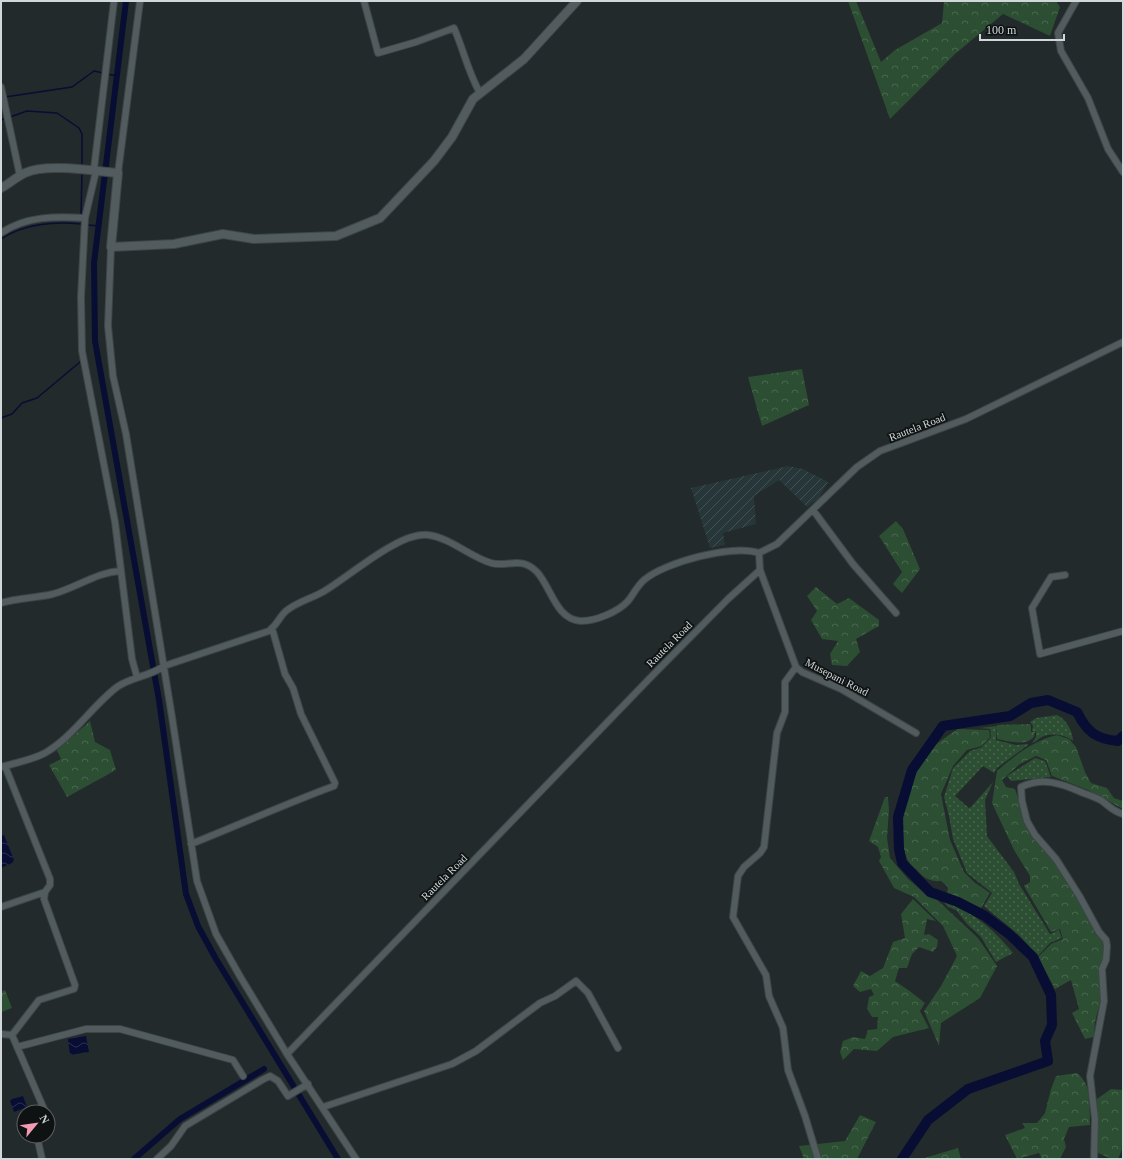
<svg xmlns="http://www.w3.org/2000/svg" width="1124" height="1160" font-family="'Times New Roman',serif">
	<style>
		.industrial { fill: url(#industrial-furrows) }
		.grass { fill: url(#grass-dots) }
		.forest { fill: url(#forest-crowns) }
		.water { fill: url(#water-waves) }
		.lines { fill: none; stroke-linecap: round; stroke-linejoin: round }
		.stream { stroke: #080d34; stroke-width: 1.5 }
		.canal { stroke: #080d34; stroke-width: 6 }
		.river { stroke: #080d34; stroke-width: 10 }
		.street-casing { stroke: #3f4547; stroke-width: 8 }
		.secondary-casing { stroke: #3f4547; stroke-width: 10 }
		.street { stroke: #525b5d; stroke-width: 6 }
		.secondary { stroke: #525b5d; stroke-width: 8 }
		.labels { text-anchor: middle; dominant-baseline: central; stroke-width: 3.5; stroke-linejoin: round; paint-order: stroke }
		.street-label { font-size: 11px; fill: #d2d8d9; stroke: #0e1212 }
	</style>
	<defs>
		<pattern id="industrial-furrows" width="10" height="10" patternUnits="userSpaceOnUse"><rect width="10" height="10" fill="#263639"/><path d="M-1 1l2-2M0 10L10 0M9 11l2-2" fill="none" stroke="#455255"/></pattern>
		<pattern id="grass-dots" width="8" height="8" patternUnits="userSpaceOnUse"><rect width="8" height="8" fill="#2c4e32"/><path d="M2 2h.1M6 6h.1" fill="none" stroke="#4a674f" stroke-width="1.8" stroke-linecap="round"/></pattern>
		<pattern id="forest-crowns" width="20" height="18" patternUnits="userSpaceOnUse"><rect width="20" height="18" fill="#2c4e32"/><path d="M2 6a3 3 0 1 1 6 0M12 15a3 3 0 1 1 6 0" fill="none" stroke="#4a674f"/></pattern>
		<pattern id="water-waves" width="16" height="10" patternUnits="userSpaceOnUse"><rect width="16" height="10" fill="#080d34"/><path d="M0 5q4-4 8 0t8 0" fill="none" stroke="#2b3051"/></pattern>
	</defs>
	<rect width="100%" height="100%" fill="#222a2b"/>
	<path class="industrial" d="M788,466L803,469L828,482L819,498L807,507L779,480L754,496L756,524L723,533L725,545L710,548L691,488Z"/>
	<path class="grass" d="M1057,715C1066,719 1073,731 1073,741C1065,734 1049,732 1040,738C1037,740 1036,742 1032,743L1036,737V732L1032,731L1033,726L1030,722L1036,718Z
		M997,726L996,740L1016,745L1028,744V745L997,768L994,773L983,766L955,796L969,808L971,807L993,782L985,800L987,836L1014,872L1019,884L1050,934L1059,930L1062,938L1050,943L1038,956L1019,935L984,906L992,893L967,873L953,839L949,816L944,797L953,768L970,751L982,747L991,737L990,729L979,728Z
		M1035,758L1045,761L1051,777L1011,781L1007,776Z
		M940,898C972,912 991,926 1013,953L996,962L981,937L967,924L956,910L948,907Z"/>
	<path class="forest" d="M848,1H856L881,62L895,50L942,23L944,1H1056L1060,7L1050,36L1003,14L955,54L890,119Z
		M802,369L809,405L762,426L748,377Z
		M896,521L903,529L920,569L902,593L893,584L902,572L879,536Z
		M816,587L837,604L849,598L879,620V626L856,639L860,652L847,666L832,665L830,654L838,641L822,639L811,620L817,611L807,596Z
		M90,721L95,742L110,750L116,770L67,797L49,765L61,759L57,750Z
		M1030,724L1031,726V732H1035L1034,737C1023,747 1010,741 997,739V725Z
		M958,729L989,730L990,737L982,746L967,750L953,766L941,794L950,840L964,872L974,882L990,893L981,908L947,894L948,887L941,881C931,882 923,878 917,870C913,867 909,863 907,859C897,835 905,791 917,769C926,750 941,740 958,729Z
		M1057,735L1069,739L1076,747L1085,772L1091,783L1107,788L1114,798L1123,801V809L1088,790L1052,776L1046,760L1036,756L1020,764L1002,780L1006,787L1015,789L1029,830L1052,859L1068,882L1103,942L1105,954L1099,971L1101,998L1095,1022L1094,1037L1085,1039L1072,1013L1079,1009L1071,980L1055,989L1038,957L1051,944L1063,939L1060,929L1051,932L1024,886L1030,882V876L1014,850L992,803L997,771C1014,756 1034,740 1057,735Z
		M885,797H888L889,810L887,838L890,858L908,879L921,890L933,896L978,938L997,966L980,998L941,1023L939,1046L924,1011L941,986L957,956L943,926L914,897L894,888L879,861L881,857L878,847L869,841Z
		M913,899L936,921L927,919L924,935L929,934L938,940L937,947L933,952L919,947L912,954L907,968H899L895,981L911,992L925,1003L920,1011L929,1028L893,1037L877,1051L854,1049L843,1060L840,1052L843,1041L853,1037L865,1039L868,1030L877,1029L878,1017H872L867,1009L869,997L874,995L871,989L860,992L853,986L861,971L870,976L883,968L893,942L905,938L901,914Z
		M5,990L12,1008L1,1012V992Z
		M1077,1073C1093,1086 1089,1105 1090,1125L1069,1127L1064,1139L1066,1147L1060,1159H1042L1039,1153L1017,1159L1005,1135L1025,1128L1022,1123H1037L1045,1113L1051,1089L1056,1076Z
		M1111,1089L1123,1090V1147L1118,1159H1112L1098,1153L1097,1099Z
		M860,1115L876,1122L857,1159H804L799,1146L845,1141Z
		M958,1148L961,1159H921Z"/>
	<path class="water" d="M4,835L14,860L12,863L1,868V836Z
		M86,1036L89,1052L70,1055L68,1039Z
		M23,1096L27,1107L14,1112L10,1101L12,1099Z"/>
	<g class="lines">
		<path class="stream" d="M107,74L117,76
			M5,97L72,87L94,71L103,73
			M10,117L27,111L57,113L79,128L82,134V164
			M1,120L7,118
			M81,216L82,172
			M88,225L99,226
			M1,239C23,224 55,221 81,224
			M1,418L12,414L22,403L37,398L80,362"/>
		<path class="canal" d="M126,1L94,263L95,341L159,700L186,894L198,926L216,959L338,1159
			M134,1159L180,1119L264,1069"/>
		<path class="river" d="M902,1159L928,1120L968,1089L1048,1061L1045,1041L1052,1025L1051,995L1033,957L1009,934L985,916L958,902L930,892L902,863L899,849L898,817L912,770L943,726L1010,716L1031,703L1048,700L1077,712C1087,732 1096,739 1118,741L1123,736"/>
		<defs>
			<path id="street" d="M364,1L378,53L416,42L454,28C464,51 468,72 480,93
				M1076,1L1058,33L1061,51L1088,98L1108,149L1123,172
				M1,87L20,176
				M94,169L114,1
				M96,171L85,218L81,297L82,351L115,522L132,659L137,677
				M118,173L140,1
				M1,233C26,216 56,216 85,218
				M111,247L108,326L113,376L126,434L172,717L197,881L216,934L241,978L287,1054L356,1159
				M813,510L853,564L896,613
				M759,553L777,544L857,467L880,451L966,419L1123,342
				M759,553L760,570L796,667L802,672L841,689L916,733
				M1065,575L1051,577L1032,608L1040,654L1123,631
				M1,603C18,598 36,598 53,594C76,588 97,572 121,571
				M796,667L785,682V712L777,733L764,847L760,853L744,867L738,876L733,917L766,975L769,996L783,1028L788,1070L805,1116L818,1159
				M5,766L50,879V885L45,892L44,899L75,985L74,989L39,1000L12,1035
				M1,767C15,763 32,760 45,753C74,736 91,707 117,687C131,677 151,676 164,666L269,631C277,625 280,616 286,611C298,601 314,598 326,590C351,575 399,532 428,535C451,538 470,557 491,563C508,568 520,555 537,572C551,587 556,620 581,621C596,621 618,612 628,601C633,595 637,586 644,580C665,562 733,544 759,553
				M191,844C239,825 285,804 334,786L335,783L301,714L293,688L285,674L272,628
				M1,907L45,892
				M1,1034L12,1035L44,1109V1112
				M17,1047L86,1029H120L233,1060L243,1076
				M287,1054L650,678L728,599L760,570
				M323,1107L452,1064L476,1051L540,1003L555,996L576,981L588,993L618,1048
				M39,1136L38,1141L42,1159
				M157,1159L171,1146L185,1126L262,1080L270,1076L278,1081L288,1096L308,1084
				M1094,1159L1095,1119L1090,1076L1104,1001L1102,969L1106,960L1107,946L1106,940L1099,932L1080,897L1056,859L1035,835L1027,821L1022,801L1021,787C1043,777 1060,783 1081,792C1088,795 1096,797 1102,801C1109,806 1114,812 1123,814"/>
			<path id="secondary" d="M1,188C9,184 16,177 25,173C47,163 94,171 118,173L111,247L174,244L223,234L254,239L336,236L380,218L434,161L452,137L473,99L524,59L577,1"/>
		</defs>
		<use href="#street" class="street-casing"/>
		<use href="#secondary" class="secondary-casing"/>
		<use href="#street" class="street"/>
		<use href="#secondary" class="secondary"/>
	</g>
	<g class="labels">
		<g class="street-label">
			<text transform="translate(917 427) rotate(-21)">Rautela Road</text>
			<text transform="translate(669 644) rotate(-45)">Rautela Road</text>
			<text transform="translate(837 677) rotate(27)">Musepani Road</text>
			<text transform="translate(444 877) rotate(-45)">Rautela Road</text>
		</g>
	</g>
	<rect width="1124" height="1160" fill="none" stroke="#d2d8d9" stroke-width="4"/>
	<g transform="translate(36 1124) rotate(61)"><circle r="19" fill="#0e1212" stroke="#5c6162"/>
	<path d="M0-3L7 15L0 10L-7 15Z" fill="#f29ab0"/>
	<text y="-6" font-size="11" font-weight="bold" text-anchor="middle" fill="#d2d8d9">N</text>
	</g>
	<path d="M980 34v6h84v-6" fill="none" stroke="#d2d8d9" stroke-width="2"/>
	<text x="986" y="34" font-size="12" fill="#d2d8d9" stroke="#0e1212" stroke-width="3" paint-order="stroke">100 m</text>
</svg>
